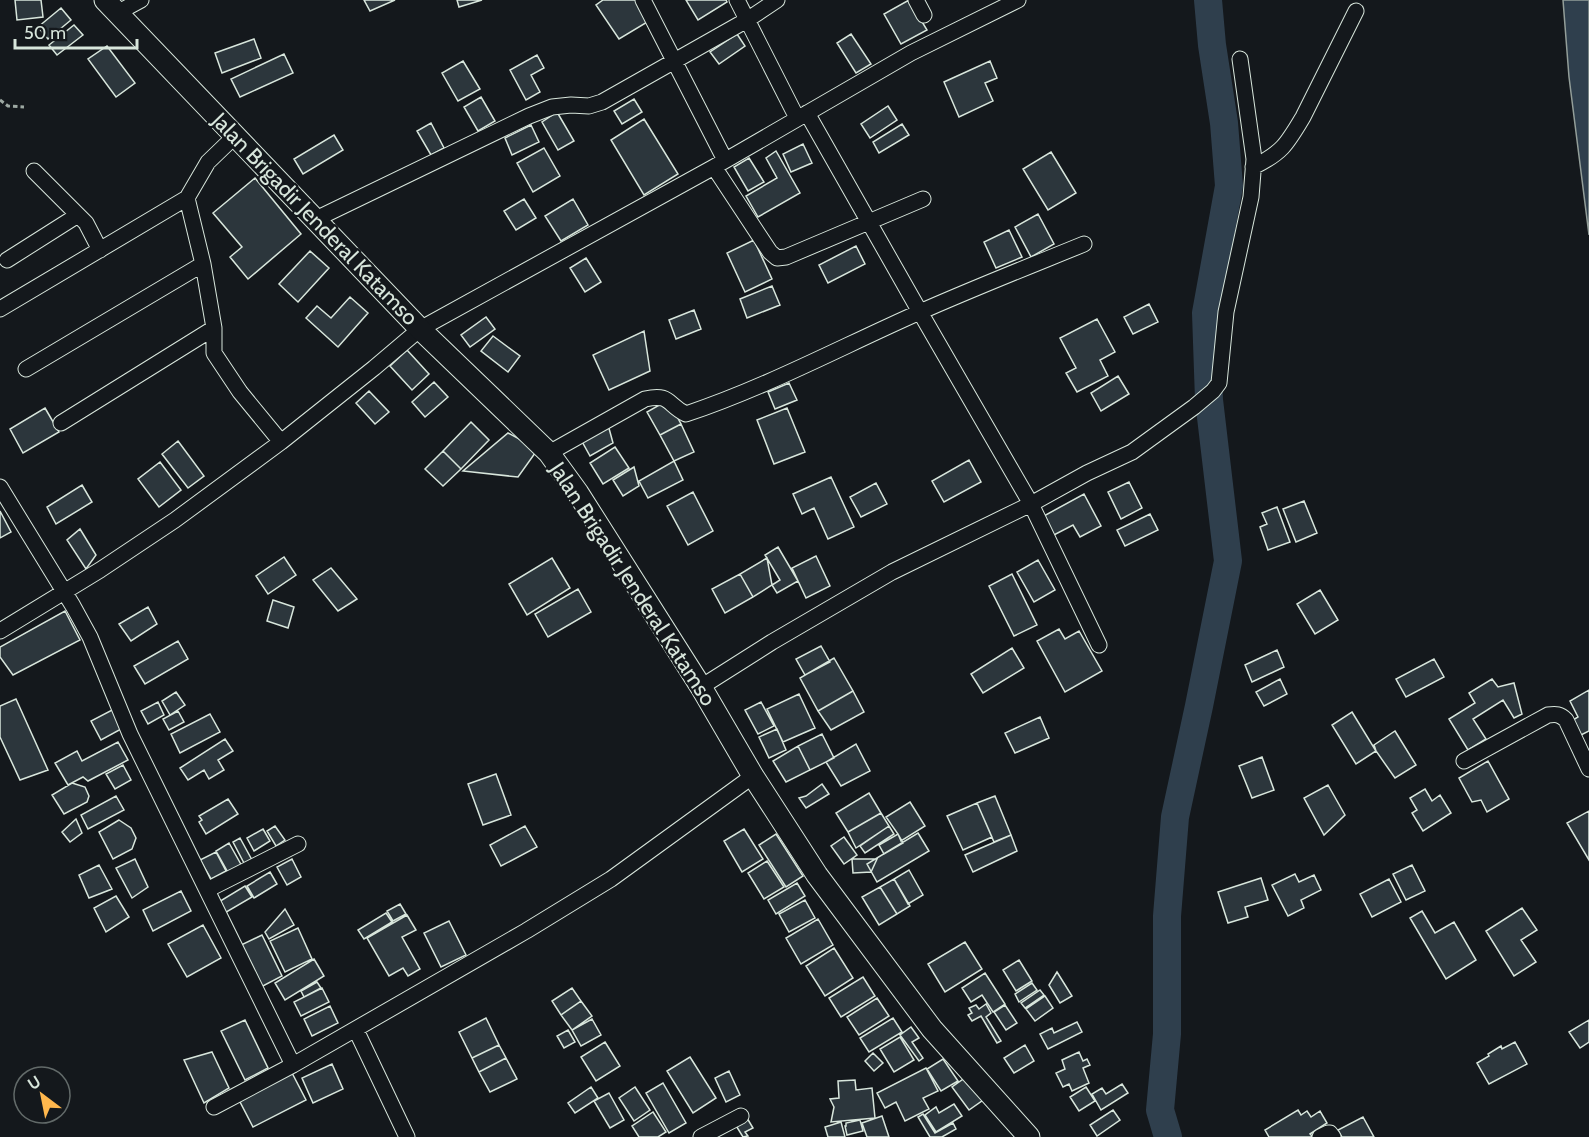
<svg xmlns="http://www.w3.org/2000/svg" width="1589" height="1137" font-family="Cabin,sans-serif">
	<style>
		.water { fill: #2f3f4d; stroke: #939e99; stroke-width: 1.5 }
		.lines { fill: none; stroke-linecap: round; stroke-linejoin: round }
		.river { stroke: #2f3f4d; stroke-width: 28 }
		.building { fill: #2c363c; stroke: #d8e6dc; stroke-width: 1.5 }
		.street-casing { stroke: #d8e6dc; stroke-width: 17 }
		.secondary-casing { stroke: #d8e6dc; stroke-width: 23 }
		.path { stroke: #9da8a2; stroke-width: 3; stroke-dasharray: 4.5 3; stroke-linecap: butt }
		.street { stroke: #14181c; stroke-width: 15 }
		.secondary { stroke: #14181c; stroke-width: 21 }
		.labels { text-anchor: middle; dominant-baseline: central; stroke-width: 4.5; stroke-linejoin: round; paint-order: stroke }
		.street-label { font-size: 22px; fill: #d8e6dc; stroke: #14181c }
	</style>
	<rect width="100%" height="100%" fill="#14181c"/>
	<path class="water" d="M1563,0H1589V235L1569,77Z"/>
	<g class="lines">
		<path class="river" d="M1168,1137L1160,1110L1167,1034V916L1175,817L1199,706L1228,561L1209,400L1206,313L1229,186L1224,123L1212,45L1208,0"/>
	</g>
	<path class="building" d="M15,0H41L43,17L17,20Z
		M364,0H395L370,11Z
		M457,0H482L459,7Z
		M603,0H638L649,21L619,39L596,5Z
		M686,0H726L727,2L698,20Z
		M909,0L927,30L901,44L884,14Z
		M61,8L71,20L48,39L38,27Z
		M74,25L83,35L57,55L49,45Z
		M737,34L745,46L719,64L710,52Z
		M851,34L871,64L856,73L837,43Z
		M254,39L261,58L222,73L215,53Z
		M107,46L135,83L116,97L88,59Z
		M284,54L293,73L240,97L231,79Z
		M537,55L544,68L531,75L540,92L526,100L510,70Z
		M463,61L480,89L458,101L442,73Z
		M990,61L997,78L985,83L993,101L959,117L944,82Z
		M481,97L495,121L478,131L464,107Z
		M634,99L642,112L622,124L614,111Z
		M888,106L897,120L870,138L861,124Z
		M557,112L574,141L558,150L542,122Z
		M644,119L678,174L644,195L611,140Z
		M431,123L444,148L431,155L417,131Z
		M902,124L909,135L879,153L873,142Z
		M531,125L539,142L512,155L505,138Z
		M334,135L343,150L303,174L294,159Z
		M803,144L812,163L791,172L783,154Z
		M544,148L560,176L533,192L517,163Z
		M776,151L800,193L758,217L746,196L777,178L766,158Z
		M1051,152L1076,193L1048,210L1023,169Z
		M749,158L764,182L748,191L734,167Z
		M255,178L301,234L248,279L230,257L242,247L213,213Z
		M524,199L536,218L516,230L504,211Z
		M573,199L588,225L561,241L545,216Z
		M1038,214L1054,244L1031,257L1015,227Z
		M1009,230L1022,257L996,268L984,242Z
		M754,240L772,279L745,292L727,253Z
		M856,246L865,264L828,283L819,265Z
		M310,251L329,268L298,302L279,284Z
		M586,258L601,282L585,292L570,268Z
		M772,286L780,305L747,318L740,299Z
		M350,297L368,313L338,347L306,318L317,306L331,318Z
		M1149,304L1158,322L1133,334L1124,317Z
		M694,310L701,329L676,339L669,320Z
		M486,317L495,329L470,347L461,335Z
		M1097,319L1115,352L1100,360L1108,376L1077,392L1066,373L1076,368L1060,338Z
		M644,331L650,371L609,390L593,355Z
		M493,336L520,356L508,372L481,351Z
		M407,350L429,374L412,390L390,366Z
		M1118,376L1129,394L1101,411L1091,393Z
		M434,382L448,397L425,417L412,402Z
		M789,383L797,400L775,409L768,392Z
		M369,391L389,412L375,424L356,403Z
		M668,400L681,424L660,435L647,412Z
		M45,408L59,432L23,453L10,429Z
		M787,408L805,452L774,464L757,420Z
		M607,421L613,443L590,456L579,436Z
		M471,422L489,440L461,469L443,451Z
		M681,424L694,452L674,461L660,435Z
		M508,433L538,449L518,477L463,471Z
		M178,441L204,476L188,488L162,454Z
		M615,447L629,468L603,484L590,463Z
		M443,451L461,469L443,486L425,469Z
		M969,460L981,482L944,502L932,481Z
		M674,461L683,480L648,498L639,481Z
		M160,462L181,490L159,507L138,479Z
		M634,467L639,486L623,496L613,480Z
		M831,477L854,527L828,539L814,508L802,514L793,494Z
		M1129,482L1142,508L1121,519L1108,492Z
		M876,483L887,504L861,517L850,497Z
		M82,485L92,502L56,524L47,507Z
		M693,492L713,531L688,545L667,506Z
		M1084,494L1101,526L1080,537L1073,525L1052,536L1042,517Z
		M1304,501L1317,533L1296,542L1283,509Z
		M1277,507L1290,542L1268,550L1260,527L1267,524L1262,513Z
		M0,511L11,532L0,538Z
		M1150,514L1158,530L1125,546L1117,530Z
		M80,529L96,555L86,569L67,540Z
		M778,547L798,581L777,593L772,585L780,580L765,555Z
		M816,556L830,586L806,598L792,568Z
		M284,557L296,575L268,594L256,576Z
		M552,558L570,588L527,615L509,584Z
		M767,558L772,585L753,597L740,574Z
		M1038,560L1055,590L1034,602L1017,572Z
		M331,568L357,599L338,611L313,580Z
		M740,574L753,597L725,613L712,589Z
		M1012,574L1037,625L1014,636L989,586Z
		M578,589L591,612L548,637L535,614Z
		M1320,590L1338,620L1315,634L1297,604Z
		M273,600L294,607L288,628L267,621Z
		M148,607L157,624L131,641L119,624Z
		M65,611L80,640L13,675L0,657V647Z
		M1059,629L1065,639L1079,631L1102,671L1065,692L1037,641Z
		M178,641L188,659L145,684L134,666Z
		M821,646L830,662L805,675L796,659Z
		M1012,648L1024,668L983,693L971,674Z
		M1277,650L1284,667L1252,682L1245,665Z
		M834,658L853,691L818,711L800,678Z
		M1434,659L1444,677L1406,697L1396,679Z
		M1280,679L1287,694L1264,706L1256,692Z
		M1492,679L1498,687L1514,683L1522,714L1514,718L1503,700L1473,719L1486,739L1468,750L1449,719L1475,703L1469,693Z
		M1589,690V731L1581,735L1573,720L1578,717L1570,701Z
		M853,691L864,712L831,730L818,711Z
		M176,692L185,705L170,715L162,701Z
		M799,694L815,728L783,742L767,709Z
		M16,699L48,770L20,780L0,737V706Z
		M158,702L164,715L148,724L141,711Z
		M761,702L774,726L758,734L745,710Z
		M114,709L123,728L101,740L91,721Z
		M178,711L184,722L169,730L163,719Z
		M1352,712L1376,751L1356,764L1332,725Z
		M210,714L220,732L180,753L171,734Z
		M1040,717L1049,738L1015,753L1005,733Z
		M777,729L786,750L769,758L759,737Z
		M1395,731L1416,765L1395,778L1376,751L1374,745Z
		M822,734L834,758L810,770L798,746Z
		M225,739L233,751L218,760L224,770L209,779L204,770L188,780L180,768Z
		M118,742L128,760L88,781L83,777L68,785L55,763L77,751L82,761Z
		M856,744L870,771L841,786L826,762Z
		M798,746L810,770L786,782L773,761Z
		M1262,757L1274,790L1252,798L1239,766Z
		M1488,761L1509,799L1487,812L1481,800L1472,802L1459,778Z
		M123,765L131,780L115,789L106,774Z
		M496,774L511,815L483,825L468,784Z
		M72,783L85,787L89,796L87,802L64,814L52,795Z
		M822,784L829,794L806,808L799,798L806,796Z
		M1328,785L1345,815L1324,835L1304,798Z
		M1425,789L1432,801L1440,795L1451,813L1423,831L1412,813L1417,810L1410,798Z
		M869,793L881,813L848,832L836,813Z
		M116,796L124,810L88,829L81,815Z
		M995,796L1011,835L994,842L977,803Z
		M228,799L238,814L206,834L199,822L202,820L199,816Z
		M910,802L925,826L901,841L898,834L886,817Z
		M977,803L992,837L963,850L947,816Z
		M1589,811V860L1567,823Z
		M881,813L889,826L856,848L848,832Z
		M76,819L82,833L70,842L62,832Z
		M119,820L131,828L136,838L132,849L113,859L99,832Z
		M275,826L285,840L276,846L267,831Z
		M525,826L537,847L501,866L490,845Z
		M889,826L894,834L865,853L860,846Z
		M263,829L270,841L254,851L247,838Z
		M744,829L763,859L742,872L724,841Z
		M918,833L929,851L877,882L867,864Z
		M776,834L803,876L786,887L759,845Z
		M898,834L903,843L884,854L879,845Z
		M1011,835L1017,851L973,872L965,855Z
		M844,837L857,855L844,864L831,846Z
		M240,838L252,860L245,865L233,842Z
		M229,843L243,868L230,876L216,851Z
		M216,852L226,871L211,879L200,860Z
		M135,859L148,887L132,898L116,868Z
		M292,859L301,877L287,885L277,867Z
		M852,859H877L871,872L853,873Z
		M767,861L784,887L764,899L748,873Z
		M99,865L112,889L89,898L79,875Z
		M1412,865L1425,891L1406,900L1393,874Z
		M909,870L923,895L908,904L894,879Z
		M270,872L277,884L254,898L247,886Z
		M1295,874L1299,882L1314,875L1321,890L1301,900L1304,908L1288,916L1272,885Z
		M1261,878L1268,900L1245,907L1248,917L1228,923L1218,892Z
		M894,879L910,906L897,914L880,887Z
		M1389,879L1401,902L1372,917L1360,894Z
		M797,883L805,896L776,914L768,900Z
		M245,886L252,897L223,914L217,903Z
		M880,887L897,914L879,925L862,897Z
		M181,891L191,911L153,931L143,910Z
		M116,896L129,917L106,932L94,908Z
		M805,900L815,918L789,932L779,914Z
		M400,904L406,914L393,921L387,911Z
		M1522,908L1537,930L1521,940L1536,962L1514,976L1486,931Z
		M285,909L294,925L269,939L265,932Z
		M1422,911L1435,933L1454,922L1476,960L1446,979L1410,918Z
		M386,913L392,922L364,939L358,930Z
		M407,915L416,930L402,937L420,969L408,976L403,968L389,976L367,938Z
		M818,919L833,945L801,964L786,938Z
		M449,921L466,955L441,967L424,933Z
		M203,925L221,958L187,977L168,944Z
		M298,928L312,959L285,972L270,941Z
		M262,935L282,976L261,987L241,945Z
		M965,942L982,969L945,992L928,964Z
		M834,948L853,978L825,996L806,966Z
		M314,959L324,976L285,1000L275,983Z
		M1019,960L1032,981L1016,991L1003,970Z
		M1057,972L1072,996L1060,1003L1049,985Z
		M985,973L1005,1004L993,1012L982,995L971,1002L962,988Z
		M863,977L875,996L841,1017L829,998Z
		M317,982L321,988L304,997L301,991Z
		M1032,983L1037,990L1019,1002L1015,994Z
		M322,988L329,1002L301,1016L294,1002Z
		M572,988L581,1001L561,1015L552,1001Z
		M1040,990L1044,995L1025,1008L1021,1003Z
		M1045,996L1053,1008L1035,1021L1026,1009Z
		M877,998L889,1016L859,1035L847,1017Z
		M581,1001L592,1016L572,1030L561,1015Z
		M986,1004L991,1013L986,1017L1001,1041L997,1043L981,1016L972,1021L968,1015L972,1013L969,1008L976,1005L979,1009Z
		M1005,1005L1017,1023L1006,1030L994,1012Z
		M330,1006L338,1023L312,1036L304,1019Z
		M486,1018L499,1045L472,1058L459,1032Z
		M893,1018L902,1032L869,1052L860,1038Z
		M592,1019L601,1035L581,1046L572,1030Z
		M245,1020L268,1068L245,1080L221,1031Z
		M1589,1020V1042L1580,1048L1569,1032Z
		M1077,1022L1082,1032L1048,1049L1040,1034L1052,1028L1054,1033Z
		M911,1027L919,1038L912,1042L923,1058L919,1061L900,1035Z
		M568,1030L575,1042L564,1048L557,1036Z
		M900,1037L914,1060L894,1072L880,1049Z
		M605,1042L620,1066L596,1081L581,1057Z
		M1515,1042L1527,1064L1489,1084L1477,1063L1489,1056L1488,1054L1501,1046L1502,1049Z
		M499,1045L506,1058L479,1072L472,1058Z
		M1025,1045L1034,1061L1014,1073L1004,1058Z
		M212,1052L229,1088L204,1103L184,1060Z
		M1079,1052L1083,1061L1087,1059L1090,1065L1083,1068L1089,1083L1072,1091L1069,1084L1063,1087L1056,1073L1065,1069L1062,1060Z
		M873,1053L883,1063L874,1071L865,1061Z
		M690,1057L716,1098L693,1113L667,1071Z
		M506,1058L517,1079L490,1092L479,1072Z
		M943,1059L958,1081L941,1091L927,1069Z
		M332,1064L343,1089L313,1103L302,1078Z
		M926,1068L938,1091L923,1098L929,1109L905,1121L896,1102L885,1108L877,1093Z
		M291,1071L306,1100L253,1127L238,1098Z
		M729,1071L740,1095L726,1102L715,1078Z
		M969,1075L986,1098L969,1110L952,1087Z
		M855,1080L856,1090L872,1088L875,1118L831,1122L834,1107L830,1099L839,1098L838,1081Z
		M663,1083L686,1123L669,1133L646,1093Z
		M1122,1084L1128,1093L1101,1110L1092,1094L1102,1088L1106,1094Z
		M591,1087L598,1098L575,1113L568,1103Z
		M635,1087L650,1110L634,1121L619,1098Z
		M1086,1087L1095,1101L1079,1111L1070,1097Z
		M609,1093L624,1120L610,1128L594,1101Z
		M954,1104L962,1116L936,1132L925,1115L936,1107L939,1113Z
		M1113,1110L1120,1120L1097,1136L1090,1125Z
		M1298,1110L1301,1115L1307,1111L1311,1117L1320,1111L1327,1123L1310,1134L1312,1136L1311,1137H1269L1265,1130Z
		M653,1112L666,1132L658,1137H639L632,1126Z
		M923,1114L935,1133L953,1123L956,1129L942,1137H930L918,1117Z
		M882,1116L889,1137H867L862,1123Z
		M1363,1117L1374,1137H1342L1338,1130Z
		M747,1118L753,1128L745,1132L748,1136L743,1137L735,1124Z
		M860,1120L863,1131L847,1135L845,1126H846V1123Z
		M841,1122L845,1137H828L825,1127Z"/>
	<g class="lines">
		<defs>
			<path id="street" d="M643,0L725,160
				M737,0L797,118
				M916,0L924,15
				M117,13L141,0
				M807,113L920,312L1031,504L1099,645
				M235,136L208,162L187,198L203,264L214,328V353L240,392L281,442
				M714,167L770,252L777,258L786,257L923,199
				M1253,167C1282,153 1287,144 1303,117L1356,11
				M34,171L86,223L100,250
				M316,219L529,116L552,107L571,105L589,106L602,102L747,20L777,0
				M7,260L78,215
				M0,309L187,198
				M26,369L203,264
				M61,423L214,328
				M549,453L645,399C671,393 667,405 686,414C767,387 843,346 920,312C974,288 1030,266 1084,244
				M0,487L73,606L90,637L130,734L293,1065L526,931L611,879L753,776
				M0,631L100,570L175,520L281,442L374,368L420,329L714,167L911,53L1018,0
				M701,687L772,642L892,572L1031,504L1087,473L1132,452L1194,407L1213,391L1219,383L1226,312L1251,197L1254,159L1240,59
				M1464,761L1548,715C1556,714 1560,714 1566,720L1589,769
				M207,890L298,844
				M356,1030L407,1137
				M214,1107L293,1065
				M701,1137L741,1116
				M1320,1137L1328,1133H1330L1333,1137"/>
			<path id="secondary" d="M105,0L420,329L549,453L578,493L701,687L753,776L817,875L932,1029L1029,1137"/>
		</defs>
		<use href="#street" class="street-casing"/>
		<use href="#secondary" class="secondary-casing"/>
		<path class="path" d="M0,100L8,106L24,107"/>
		<use href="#street" class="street"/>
		<use href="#secondary" class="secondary"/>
	</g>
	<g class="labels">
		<g class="street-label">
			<text transform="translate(315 219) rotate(46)">Jalan Brigadir Jenderal Katamso</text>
			<text transform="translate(633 584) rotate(57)">Jalan Brigadir Jenderal Katamso</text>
		</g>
	</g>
	<g transform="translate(42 1095) rotate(328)"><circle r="28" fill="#14181c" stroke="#626a69" stroke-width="1.5"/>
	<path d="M0-4.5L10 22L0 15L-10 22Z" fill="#ffb74d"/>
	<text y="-9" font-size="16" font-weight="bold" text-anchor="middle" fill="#d8e6dc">U</text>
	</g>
	<path d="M15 39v9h122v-9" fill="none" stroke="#d8e6dc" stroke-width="3"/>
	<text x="24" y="39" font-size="18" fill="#d8e6dc" stroke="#14181c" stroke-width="4.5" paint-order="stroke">50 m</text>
</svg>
